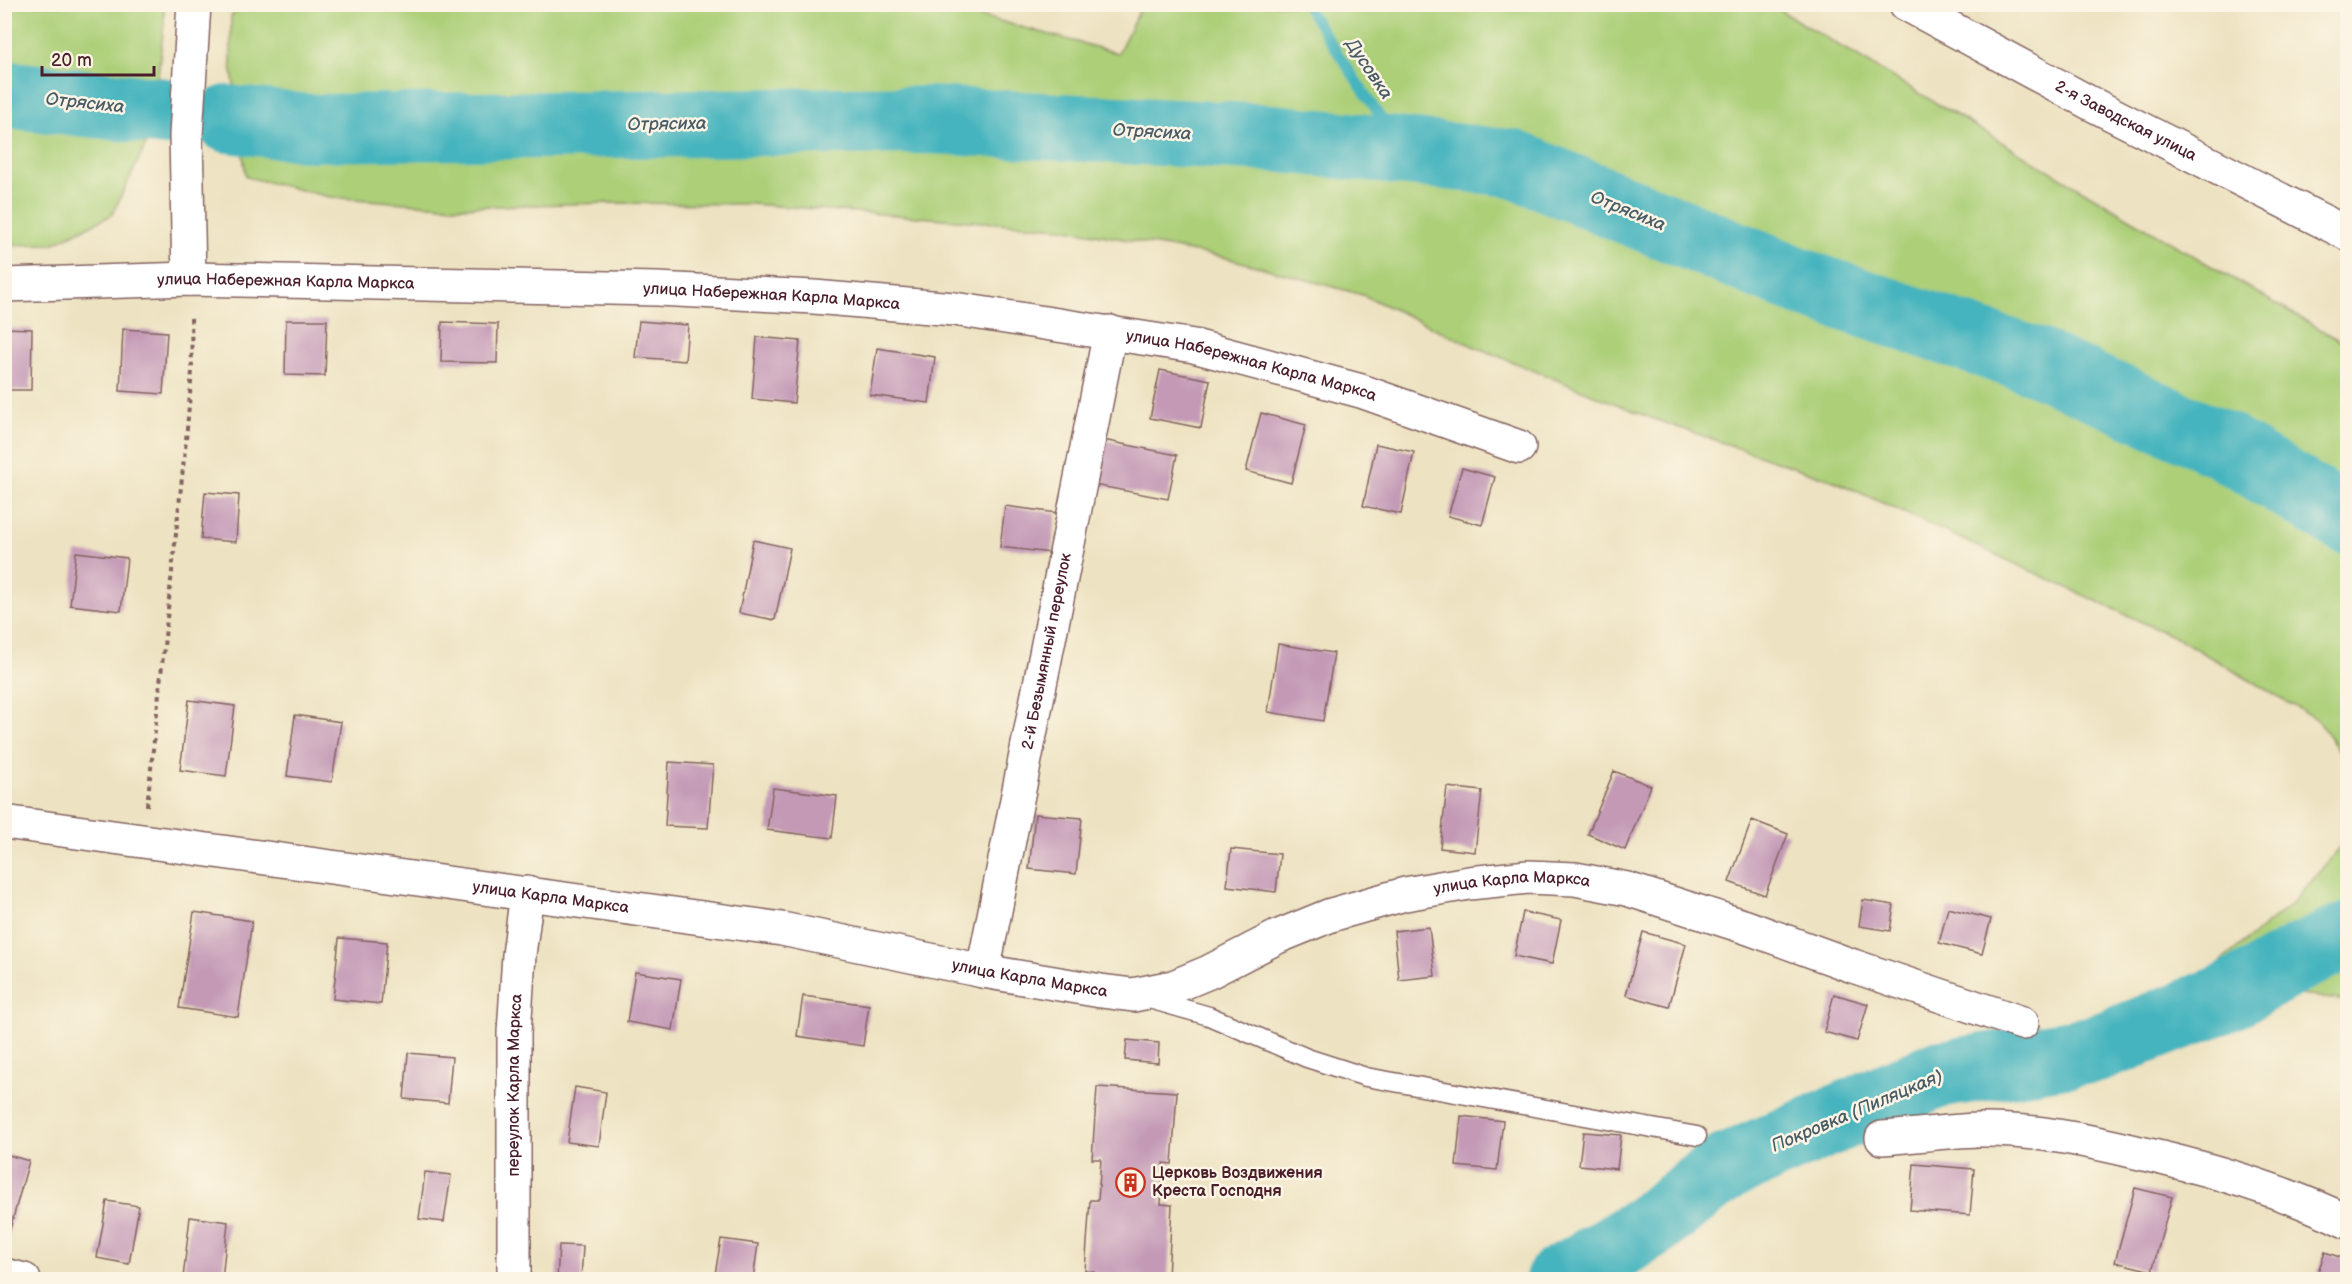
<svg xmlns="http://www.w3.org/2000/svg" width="2352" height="1284" font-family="'Balsamiq Sans',sans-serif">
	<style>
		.green { fill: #accf78; stroke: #7b7752; stroke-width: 1.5 }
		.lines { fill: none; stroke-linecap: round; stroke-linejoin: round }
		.stream { stroke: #45b4be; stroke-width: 10 }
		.river { stroke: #45b4be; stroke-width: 68 }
		.building { fill: #c399b6 }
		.service-casing { stroke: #836360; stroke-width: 21 }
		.minor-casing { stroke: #836360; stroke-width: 36 }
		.path { stroke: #836360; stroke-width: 4; stroke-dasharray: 4.5 4.5; stroke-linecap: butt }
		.service { stroke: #fff; stroke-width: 18 }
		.minor { stroke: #fff; stroke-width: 33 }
		.labels { text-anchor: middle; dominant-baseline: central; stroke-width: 5; stroke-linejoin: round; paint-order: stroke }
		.street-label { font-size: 16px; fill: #4a1f2b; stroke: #fcf5e5 }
		.poi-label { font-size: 16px; font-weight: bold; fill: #4a1f2b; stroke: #fcf5e5; text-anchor: start }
		.water-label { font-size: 18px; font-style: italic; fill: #485b66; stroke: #fcf5e5 }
	</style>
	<rect width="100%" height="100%" fill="#fcf5e5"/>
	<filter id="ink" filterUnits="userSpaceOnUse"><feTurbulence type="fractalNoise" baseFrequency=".0167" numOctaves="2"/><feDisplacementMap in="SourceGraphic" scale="12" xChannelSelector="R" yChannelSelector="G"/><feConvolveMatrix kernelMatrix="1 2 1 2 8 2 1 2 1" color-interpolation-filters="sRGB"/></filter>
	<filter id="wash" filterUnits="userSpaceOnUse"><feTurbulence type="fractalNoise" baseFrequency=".008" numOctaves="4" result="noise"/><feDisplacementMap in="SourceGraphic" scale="24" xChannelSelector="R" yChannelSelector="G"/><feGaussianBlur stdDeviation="1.35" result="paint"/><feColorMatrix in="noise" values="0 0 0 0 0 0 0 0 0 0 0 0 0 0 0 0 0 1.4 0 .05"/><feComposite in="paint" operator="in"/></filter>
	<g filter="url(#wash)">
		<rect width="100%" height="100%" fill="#ede2c1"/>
		<path class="green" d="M246,4L940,5L1118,53L1142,5H1771L2168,241L2347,345V763L2318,720L2179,639L1837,482L1651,418L1473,346L1363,295L1223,257L1062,228L752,204L609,203L456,207L330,197L246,177L231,63V16Z
			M4,5H164V24L151,134L112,215L52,244L5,245Z
			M2347,839V1001L2300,995L2171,1020L2225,958L2293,903Z"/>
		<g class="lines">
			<path class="stream" d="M1305,4L1404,152"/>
			<path class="river" d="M4,94L166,112
				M228,119L310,128L927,120L1273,138L1511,163L1809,285L2040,363L2221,444L2348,521
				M1559,1280L1647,1228L1725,1168L1936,1075L2096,1049L2228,997L2299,958L2348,936"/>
		</g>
		<g id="blocks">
			<path class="building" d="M286,320H327L325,376L285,375Z
				M639,321L688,325L685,361L635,357Z
				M442,322L498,324L497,363L441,362Z
				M4,328L32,329L31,390H4Z
				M123,329L167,332L163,394L120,391Z
				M757,337L800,341L794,403L752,399Z
				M877,348L935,357L929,403L870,395Z
				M1160,370L1210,380L1201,428L1150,418Z
				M1261,413L1306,425L1291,483L1246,471Z
				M1103,440L1177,455L1168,499L1094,485Z
				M1376,444L1414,452L1401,514L1363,506Z
				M1462,468L1495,477L1482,525L1448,516Z
				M205,492L239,495L236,542L201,539Z
				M1005,506L1057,513L1051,553L1000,547Z
				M753,540L790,548L775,620L739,613Z
				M76,552L127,558L121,611L70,605Z
				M1278,644L1334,653L1323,721L1268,712Z
				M189,700L235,706L226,776L180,770Z
				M295,715L341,722L332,782L287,776Z
				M669,762L713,765L708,828L665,826Z
				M1614,771L1651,786L1625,850L1588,834Z
				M1447,787L1482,791L1475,852L1440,848Z
				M773,788L837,796L832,838L767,830Z
				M1035,814L1082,818L1076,874L1029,869Z
				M1752,820L1788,834L1765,895L1729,882Z
				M1231,849L1280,854L1276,892L1227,886Z
				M1863,900L1894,905L1890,931L1859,926Z
				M1948,908L1991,919L1982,954L1939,943Z
				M194,912L252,921L238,1017L179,1008Z
				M1523,912L1561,920L1552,964L1514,956Z
				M1429,927L1435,976L1399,980L1394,931Z
				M1643,932L1686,944L1669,1007L1626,995Z
				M339,938L387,942L381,1004L333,999Z
				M635,972L681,979L673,1030L627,1022Z
				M1834,994L1868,1004L1857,1041L1824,1032Z
				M803,996L869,1005L863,1046L797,1036Z
				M1127,1040L1159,1043L1158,1063L1125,1060Z
				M408,1053L452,1057L448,1103L404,1099Z
				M575,1087L606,1092L599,1146L567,1142Z
				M1097,1087L1177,1092L1172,1164L1163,1163L1161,1204L1172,1205L1168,1277L1161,1276V1280H1098L1095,1272L1085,1271L1090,1200H1098L1101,1159H1092Z
				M1461,1116L1503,1121L1497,1170L1456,1166Z
				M1583,1132L1621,1135L1617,1169L1579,1165Z
				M5,1154L29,1161L8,1236L5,1235Z
				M1914,1164L1974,1169L1970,1215L1910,1210Z
				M425,1172L451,1175L444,1222L419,1219Z
				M2135,1188L2172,1197L2152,1271L2115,1262Z
				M107,1201L139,1206L129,1264L97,1258Z
				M190,1217L228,1222L222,1280L183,1278Z
				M721,1239L758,1244L753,1280H714Z
				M559,1245L583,1246L581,1280H557Z
				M2325,1252L2348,1260V1280H2315Z"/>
		</g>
	</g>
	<g filter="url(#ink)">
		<use href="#blocks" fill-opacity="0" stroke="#836360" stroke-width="1.5"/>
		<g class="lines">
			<defs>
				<path id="service" d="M1146,998L1209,1016L1307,1058L1366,1077L1697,1136"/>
				<g id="minor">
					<path id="s1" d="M1906,4L2088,102L2348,234"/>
					<path d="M189,279L186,135L194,4"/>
					<path id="s2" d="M4,285L189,279L657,289L814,297L954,309L1194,346L1361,391L1519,447"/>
					<path id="s3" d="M4,822L782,929L983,971L1101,991L1133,995L1173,987L1209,972L1277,937L1331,915L1405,894L1469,883L1528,877L1575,879L1627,889L1746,927L1853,966L2022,1023"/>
					<path id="s4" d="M983,971L1110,332"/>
					<path d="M1882,1138C1914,1136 1946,1131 1978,1130C2032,1129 2087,1140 2140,1153C2211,1169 2282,1190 2348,1222"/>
					<path d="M4,1275L24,1280"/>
					<path id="s5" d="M514,1280V1033L519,955L527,893"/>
				</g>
			</defs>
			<use href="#service" class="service-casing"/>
			<use href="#minor" class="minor-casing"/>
			<path class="path" d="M147,806L186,440L192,371L191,315"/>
			<use href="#service" class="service"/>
			<use href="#minor" class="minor"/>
		</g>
	</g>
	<defs>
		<symbol id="building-ring" viewBox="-11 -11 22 22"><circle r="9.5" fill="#fcf5e5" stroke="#c8321e" stroke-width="1.5"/><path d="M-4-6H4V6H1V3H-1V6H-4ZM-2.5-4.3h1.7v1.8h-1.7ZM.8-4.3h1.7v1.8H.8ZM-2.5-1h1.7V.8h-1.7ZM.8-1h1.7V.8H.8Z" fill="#c8321e"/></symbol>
	</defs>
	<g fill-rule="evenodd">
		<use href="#building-ring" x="1114" y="1166" width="33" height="33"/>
	</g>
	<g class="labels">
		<g class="street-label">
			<text stroke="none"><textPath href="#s1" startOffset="249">2-я Заводская улица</textPath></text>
			<text stroke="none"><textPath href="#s2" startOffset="282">улица Набережная Карла Маркса</textPath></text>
			<text stroke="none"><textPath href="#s2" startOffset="768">улица Набережная Карла Маркса</textPath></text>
			<text stroke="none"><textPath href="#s2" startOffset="1254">улица Набережная Карла Маркса</textPath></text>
			<text stroke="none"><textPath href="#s4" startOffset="326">2-й Безымянный переулок</textPath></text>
			<text stroke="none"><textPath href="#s3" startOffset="1542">улица Карла Маркса</textPath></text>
			<text stroke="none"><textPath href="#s3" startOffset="552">улица Карла Маркса</textPath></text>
			<text stroke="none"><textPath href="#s3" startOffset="1038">улица Карла Маркса</textPath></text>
			<text stroke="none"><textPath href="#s5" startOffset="195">переулок Карла Маркса</textPath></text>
		</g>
		<g class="poi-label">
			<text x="1152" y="1173">Церковь Воздвижения<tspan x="1152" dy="18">Креста Господня</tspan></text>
		</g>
		<g class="water-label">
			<text transform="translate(1369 69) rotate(56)">Дусовка</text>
			<text transform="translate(85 103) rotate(6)">Отрясиха</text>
			<text transform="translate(667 124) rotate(-1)">Отрясиха</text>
			<text transform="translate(1152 132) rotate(3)">Отрясиха</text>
			<text transform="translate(1628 211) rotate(22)">Отрясиха</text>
			<text transform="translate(1857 1111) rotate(-23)">Покровка (Пиляцкая)</text>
		</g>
	</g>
	<rect width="2352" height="1284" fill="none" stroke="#fcf5e5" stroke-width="24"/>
	<path d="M42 66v9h112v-9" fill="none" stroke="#4a1f2b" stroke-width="3"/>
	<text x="51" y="66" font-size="18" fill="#4a1f2b" stroke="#fcf5e5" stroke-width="4.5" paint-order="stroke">20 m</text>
</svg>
